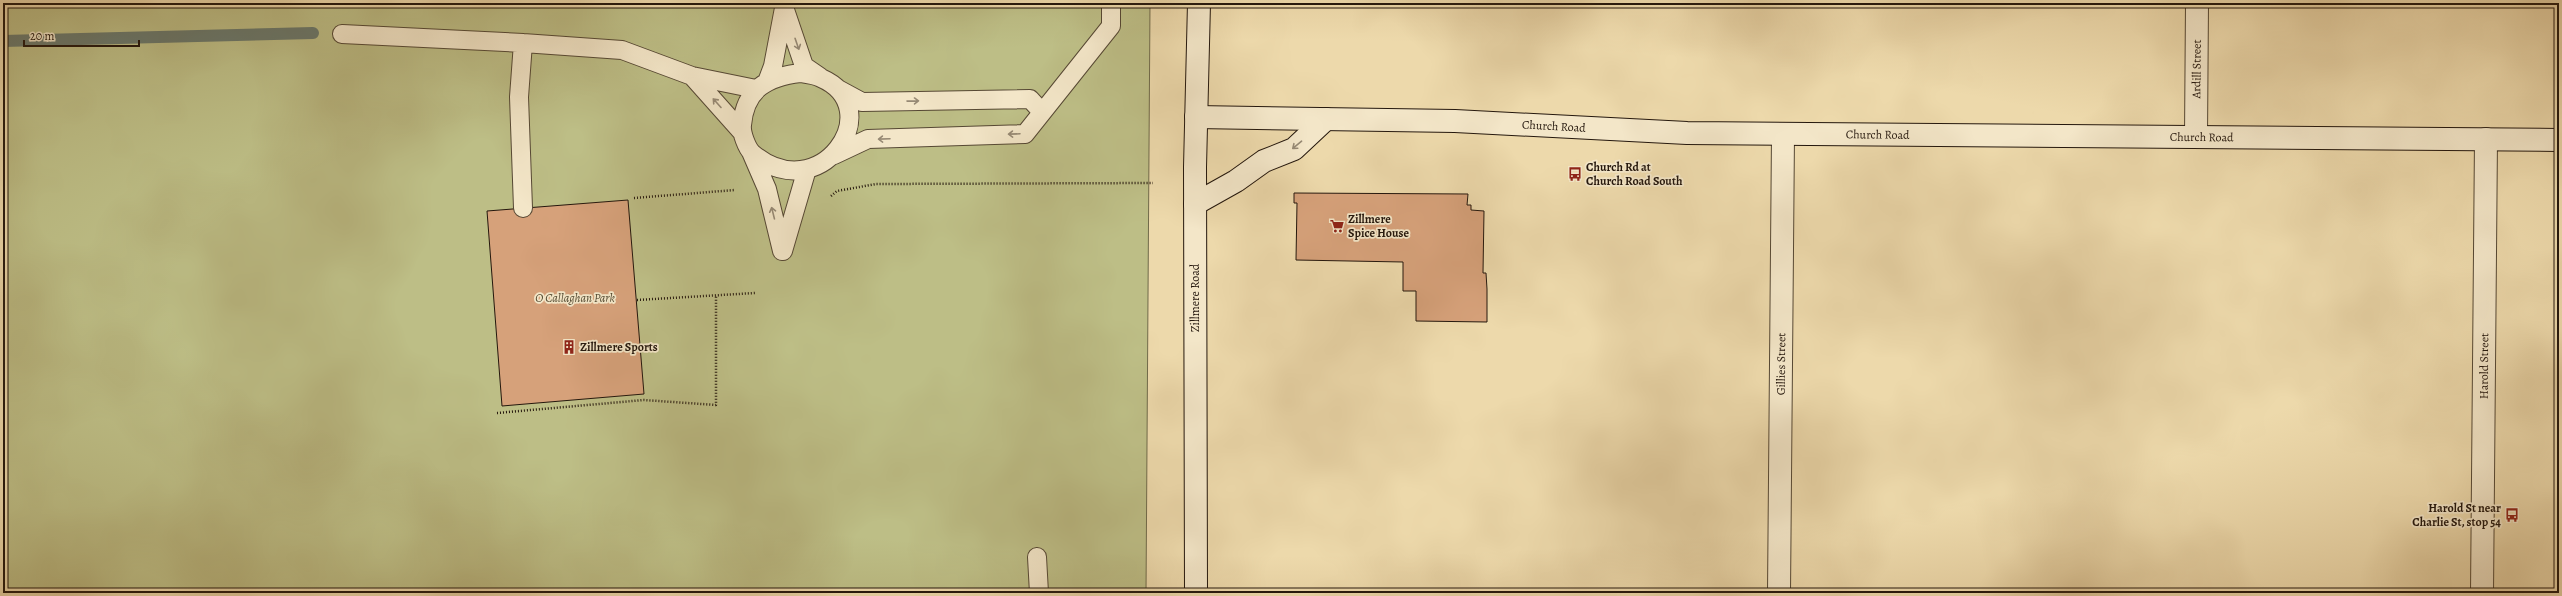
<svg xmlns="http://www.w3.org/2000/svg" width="2562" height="596" font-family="Alegreya,serif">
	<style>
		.green { fill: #bdbe86; stroke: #706a4a }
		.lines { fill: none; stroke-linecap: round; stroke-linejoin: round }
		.stream { stroke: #6a796d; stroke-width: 12 }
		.building { fill: #d6a17a; stroke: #24170d }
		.lane-casing { stroke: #564834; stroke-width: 20 }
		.street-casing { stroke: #564834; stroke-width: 24 }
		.secondary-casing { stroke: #24170d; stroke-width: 24 }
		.path { stroke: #24170d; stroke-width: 2.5; stroke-dasharray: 1 2; stroke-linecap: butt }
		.lane { stroke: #f3e6c8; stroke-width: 18 }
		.street { stroke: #f3e6c8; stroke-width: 22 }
		.secondary { stroke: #f3e6c8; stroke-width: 22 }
		.oneway { stroke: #968974 }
		.labels { text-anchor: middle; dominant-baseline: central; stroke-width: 3.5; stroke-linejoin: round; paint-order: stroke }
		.street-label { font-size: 12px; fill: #24170d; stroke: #f3e6c8 }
		.poi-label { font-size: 12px; font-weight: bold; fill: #24170d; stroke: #f3e6c8; text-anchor: start }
		.park-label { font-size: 12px; font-style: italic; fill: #524931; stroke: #f3e6c8 }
	</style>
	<rect width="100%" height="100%" fill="#edd9ab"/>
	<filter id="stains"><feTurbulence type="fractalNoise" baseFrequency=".005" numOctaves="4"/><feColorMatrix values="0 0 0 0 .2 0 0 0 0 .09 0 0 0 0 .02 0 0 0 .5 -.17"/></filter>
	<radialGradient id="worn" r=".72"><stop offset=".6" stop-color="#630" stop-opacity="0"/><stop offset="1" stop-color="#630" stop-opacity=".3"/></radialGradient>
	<path class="green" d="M3,3H1150L1146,593H3Z"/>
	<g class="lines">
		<path class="stream" d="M3,41L313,33"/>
	</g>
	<path class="building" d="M1294,193L1468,194L1467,205H1471V210L1484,211L1483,273H1486L1487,289V322L1416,321V291H1403V262L1296,260L1297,203H1294Z
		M628,200L644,394L502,406L487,211Z"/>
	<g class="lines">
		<defs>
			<path id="lane" d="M784,7L804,66L820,77
				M342,34L523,43L622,50L692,76L756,89
				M523,43L519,97L523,208
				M800,73C807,74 815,75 821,78C890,108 820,211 752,153C747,148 741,133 742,125C745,89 767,77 800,73Z
				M692,76L741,131
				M767,82L773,66L784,8
				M838,89L862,102L1030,99L1042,112
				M751,152L767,189L782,251
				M834,155L868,139L1025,134L1111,26V3
				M783,251L807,169
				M1037,557L1039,593"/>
			<g id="street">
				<path id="s1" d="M2196,136L2197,3"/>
				<path id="s2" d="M1779,593L1783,135"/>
				<path id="s3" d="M2482,593L2486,139"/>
			</g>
			<g id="secondary">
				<path id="s4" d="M1196,117L1455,121L1687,133L2559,140"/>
				<path d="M1195,204L1236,181L1264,161L1294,149L1326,119"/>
				<path d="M1196,593L1195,167L1199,3"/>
			</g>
		</defs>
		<use href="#lane" class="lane-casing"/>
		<use href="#street" class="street-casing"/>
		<use href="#secondary" class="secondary-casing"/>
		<path class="path" d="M831,196L837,191L876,184L1153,183
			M634,198L735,190
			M637,300L755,293
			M497,413L644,400L716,405V296"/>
		<use href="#lane" class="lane"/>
		<use href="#street" class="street"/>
		<use href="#secondary" class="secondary"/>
	</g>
	<defs><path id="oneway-shaft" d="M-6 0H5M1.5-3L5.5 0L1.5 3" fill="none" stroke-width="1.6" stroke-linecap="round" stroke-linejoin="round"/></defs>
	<g class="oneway">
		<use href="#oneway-shaft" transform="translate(797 44) rotate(71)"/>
		<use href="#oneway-shaft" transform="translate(913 101) rotate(-1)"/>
		<use href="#oneway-shaft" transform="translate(717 103) rotate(-132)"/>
		<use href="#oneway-shaft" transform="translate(1014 134) rotate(178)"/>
		<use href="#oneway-shaft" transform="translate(884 139) rotate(178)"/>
		<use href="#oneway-shaft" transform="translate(1297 145) rotate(140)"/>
		<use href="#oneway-shaft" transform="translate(773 213) rotate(-104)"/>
	</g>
	<defs>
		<symbol id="bus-bare" viewBox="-9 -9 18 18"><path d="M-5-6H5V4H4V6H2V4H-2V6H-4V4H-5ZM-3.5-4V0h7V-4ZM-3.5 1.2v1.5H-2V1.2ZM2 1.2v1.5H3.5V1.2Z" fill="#8f2418" stroke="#f3e6c8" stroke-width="2.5" paint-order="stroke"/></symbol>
		<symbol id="supermarket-bare" viewBox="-9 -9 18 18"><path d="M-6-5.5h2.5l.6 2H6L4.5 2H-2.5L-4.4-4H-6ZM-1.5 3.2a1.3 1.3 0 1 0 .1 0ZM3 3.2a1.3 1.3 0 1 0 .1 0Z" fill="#8f2418" stroke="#f3e6c8" stroke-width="2.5" paint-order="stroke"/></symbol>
		<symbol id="building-bare" viewBox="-9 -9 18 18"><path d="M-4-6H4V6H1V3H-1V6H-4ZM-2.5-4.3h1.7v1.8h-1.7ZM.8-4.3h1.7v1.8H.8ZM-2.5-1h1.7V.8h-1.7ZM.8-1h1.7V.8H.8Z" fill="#8f2418" stroke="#f3e6c8" stroke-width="2.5" paint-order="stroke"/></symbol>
	</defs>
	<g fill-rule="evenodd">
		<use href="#bus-bare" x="1565" y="164" width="20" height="20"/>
		<use href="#supermarket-bare" x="1327" y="216" width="20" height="20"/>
		<use href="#building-bare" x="559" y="337" width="20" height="20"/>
		<use href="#bus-bare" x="2502" y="505" width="20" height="20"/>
	</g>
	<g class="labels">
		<g class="street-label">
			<text stroke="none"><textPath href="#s1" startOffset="67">Ardill Street</textPath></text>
			<text stroke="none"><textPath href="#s4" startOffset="358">Church Road</textPath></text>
			<text stroke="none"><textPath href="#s4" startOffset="682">Church Road</textPath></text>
			<text stroke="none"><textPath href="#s4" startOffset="1006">Church Road</textPath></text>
			<text transform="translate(1195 298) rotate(-90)">Zillmere Road</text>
			<text stroke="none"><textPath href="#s2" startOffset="229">Gillies Street</textPath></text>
			<text stroke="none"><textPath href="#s3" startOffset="227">Harold Street</textPath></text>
		</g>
		<g class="poi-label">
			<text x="1586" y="167">Church Rd at<tspan x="1586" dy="14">Church Road South</tspan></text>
			<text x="1348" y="219">Zillmere<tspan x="1348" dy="14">Spice House</tspan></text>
			<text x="580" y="347">Zillmere Sports</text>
			<text x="2501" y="508" text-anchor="end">Harold St near<tspan x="2501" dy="14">Charlie St, stop 54</tspan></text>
		</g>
		<g class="park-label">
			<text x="575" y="298">O Callaghan Park</text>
		</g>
	</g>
	<rect width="2562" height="596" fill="none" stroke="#edd9ab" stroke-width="16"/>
	<rect x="4" y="4" width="2554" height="588" fill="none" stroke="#24170d" stroke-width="2"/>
	<rect x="8" y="8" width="2546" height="580" fill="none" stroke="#24170d"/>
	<path d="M24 40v6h115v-6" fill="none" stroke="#24170d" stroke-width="2"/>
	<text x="30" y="40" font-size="12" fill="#24170d" stroke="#f3e6c8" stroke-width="3" paint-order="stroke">20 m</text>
	<rect width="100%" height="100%" filter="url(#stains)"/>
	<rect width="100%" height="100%" fill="url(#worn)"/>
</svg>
